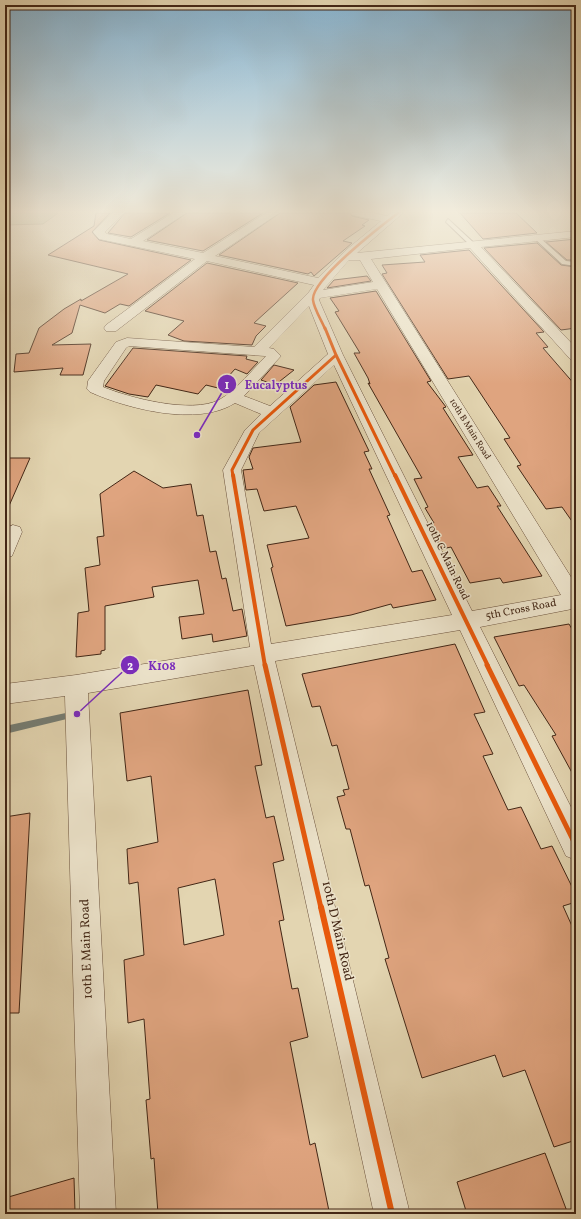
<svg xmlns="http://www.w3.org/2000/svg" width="581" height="1219" font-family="Vollkorn,serif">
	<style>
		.green { fill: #afbe8f; stroke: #797252 }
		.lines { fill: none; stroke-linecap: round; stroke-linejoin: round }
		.stream { fill: #757d74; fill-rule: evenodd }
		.building { fill: #dfa47f; stroke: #432716; fill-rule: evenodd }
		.service-casing { stroke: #6b523d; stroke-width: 2 }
		.minor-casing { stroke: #6b523d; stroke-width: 1 }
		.service { fill: #ede4cc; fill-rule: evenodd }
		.minor { fill: #ede4cc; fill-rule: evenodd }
		.cycleway-far4-casing { stroke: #ede4cc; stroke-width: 4 }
		.cycleway-far3-casing { stroke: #ede4cc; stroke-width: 5 }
		.cycleway-far2-casing { stroke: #ede4cc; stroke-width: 6 }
		.cycleway-far1-casing { stroke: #ede4cc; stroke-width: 8 }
		.cycleway-casing { stroke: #ede4cc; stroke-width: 8 }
		.cycleway-far4 { stroke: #e8590c; stroke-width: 2.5 }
		.cycleway-far3 { stroke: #e8590c; stroke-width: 3 }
		.cycleway-far2 { stroke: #e8590c; stroke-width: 4 }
		.cycleway-far1 { stroke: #e8590c; stroke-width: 5 }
		.cycleway { stroke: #e8590c; stroke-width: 6 }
		.labels { text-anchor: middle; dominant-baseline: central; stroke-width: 3; stroke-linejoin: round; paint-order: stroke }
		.far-street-label { font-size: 9px; fill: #432716; stroke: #ede4cc }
		.street-label { font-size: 11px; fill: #432716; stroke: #ede4cc }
		.near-street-label { font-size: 13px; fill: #432716; stroke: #ede4cc }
		.leader { fill: none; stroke: #7b2cbf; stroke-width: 1.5 }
		.callout-dot { fill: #7b2cbf; stroke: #ede4cc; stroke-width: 1.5 }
		.mark-label { font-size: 12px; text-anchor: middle; font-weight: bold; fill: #fff }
		.callout-label { font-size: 12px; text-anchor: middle; font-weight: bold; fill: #7b2cbf; stroke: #ede4cc; stroke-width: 3; stroke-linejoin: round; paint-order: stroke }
	</style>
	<rect width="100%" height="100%" fill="#e3d5b1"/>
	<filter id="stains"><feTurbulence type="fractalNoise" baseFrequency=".005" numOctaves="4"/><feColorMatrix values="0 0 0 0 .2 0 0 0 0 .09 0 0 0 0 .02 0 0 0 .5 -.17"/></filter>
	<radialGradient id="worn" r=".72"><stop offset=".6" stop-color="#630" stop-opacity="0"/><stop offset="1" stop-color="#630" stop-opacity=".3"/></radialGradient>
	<path class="green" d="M5,213H58L43,224L5,225Z"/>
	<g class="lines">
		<path class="stream" d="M75,711L78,712L79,714L78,716L75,717L5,734V726Z"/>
	</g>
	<path class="building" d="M96,213H110L92,232L99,240L191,260L129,306L120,304L105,313L80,305L72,333L52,345L91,344L83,375H60L63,368L14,372L16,354L29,353L39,328L64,309L81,299V301L128,274L48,255L94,226Z
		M125,213H170L131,237L108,233Z
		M187,213H263L203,251L147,240Z
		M280,213H350L352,216L369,220L362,225L365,226L343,241L352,243L314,276L311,272L308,274L219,255Z
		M460,213H516L537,233L483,239Z
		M576,239V260H567L546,242Z
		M537,243L561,265L576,267V328L561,330L484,248Z
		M469,250L544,332L536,333L548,347L543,348L576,386V527L562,507L546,509L517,466L521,465L504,439L510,438L469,376L448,379L382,274L387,273L382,265L425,262L420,255Z
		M207,263L298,283L254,323L266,326L256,336L252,345L184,341L168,335L184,321L145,311Z
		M367,276L371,281L327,288L334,280Z
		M376,291L431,381L427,382L446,407L443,408L473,455L458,457L477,488L488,486L501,506H497L542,576L503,583L500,578L470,583L451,547L442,549L430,524L434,523L425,508L428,507L414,479L422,478L368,383L370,384L368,378L354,353H360L335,312L339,311L330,298Z
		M133,348L247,356L246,359L258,362L247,374L235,369L218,388L206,385L198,394L156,385L148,397L129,394L105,386Z
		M274,365L294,370L275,385L261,380Z
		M336,382L369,451L364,452L372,469H369L390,515L387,516L412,572L422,570L436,600L393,608L391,604L351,615L286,626L271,568L273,567L267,545L309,538L296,506L264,511L257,489L246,490L243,470L253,469L249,457L253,448L301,442L290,407L314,385Z
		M5,458H30L5,515Z
		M134,471L163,488L191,484L197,516L203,515L210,552L216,551L222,579L226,578L233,611L242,609L247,636L213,642L212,634L182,639L179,617L204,614L198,580L152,587L154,597L105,606V650L101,651V654L76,657L78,613L89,611L85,568L100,565L97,537L104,536L100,494Z
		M569,624L576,636V780L552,736L556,735L524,685L519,686L494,637Z
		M455,644L485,712L474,714L493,754L483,756L508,810L521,807L541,849L552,846L576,895V902L563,906L576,935V1140L554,1147L525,1070L503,1077L495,1055L422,1078L385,959L389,958L369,885L365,886L350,829H346L337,797L345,795L343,790L349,789L337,745L332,746L320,706L312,707L302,674Z
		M248,690L262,765L255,766L266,818L274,816L284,860L273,863L284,920L279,921L292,989L298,988L308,1037L290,1042L310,1145L315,1143L329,1211L319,1214H158L154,1158L151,1159L146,1100L150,1099L144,1019L128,1023L124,960L144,955L138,882L129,884L127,849L158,842L151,776L127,781L120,713ZM215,879L224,935L184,945L178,888Z
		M30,813L19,1013H5V817Z
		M545,1153L568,1214H467L457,1182Z
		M74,1178L75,1212L67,1214H5V1198Z"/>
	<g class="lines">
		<defs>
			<path id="service" d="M448,219L475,244V246H471L446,222Z
				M535,237H539L566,261L576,262V266L562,264L535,239Z"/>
			<path id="minor" d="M112,213H124L105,232L107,234L131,239L173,213H186L143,241L203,253L266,213H279L215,256L318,278L345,251L381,221L352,215L351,213H373L387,216L391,213H403L357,253L576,231V237L481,247L576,348V361L571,360L470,248L371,259L576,585V610L572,609L480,627L576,817V860L566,856L460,630L275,661L410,1214H374L254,665L88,693L116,1214H80L65,696L5,704V684L76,675L250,647L223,470L245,430L261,414L235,403C198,427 128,409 90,392L87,389L88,381L116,342L127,338L254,347L309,292L314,285L207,261L116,331H106L104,328L106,325L195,259L99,239L93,232ZM349,260H360L373,282L323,290ZM377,289L561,595L472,611L343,355L319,300L320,298ZM309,306L328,354L270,406L244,396L281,356L274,349L269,348ZM129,346L265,356H266C251,371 237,390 219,400C191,414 130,398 103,387L104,381L126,348ZM334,365L452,615L271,644L241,470L259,433Z
				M13,525L20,527L22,532L12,556L5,558V529Z"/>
		</defs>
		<use href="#service" class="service-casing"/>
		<use href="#minor" class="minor-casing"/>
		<use href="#service" class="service"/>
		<use href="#minor" class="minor"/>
		<defs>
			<path id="cycleway-far4" d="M325,329C322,321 314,309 313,300C311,280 381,226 398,213"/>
			<path id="cycleway-far3" d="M325,328L336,355L395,476
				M233,476L232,470L253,430L336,355"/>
			<path id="cycleway-far2" d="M233,475L265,666
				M395,475L488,666"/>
			<path id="cycleway-far1" d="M265,665L321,908
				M487,665L576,846"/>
			<path id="cycleway" d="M321,907L392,1214"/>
		</defs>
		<use href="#cycleway-far4" class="cycleway-far4-casing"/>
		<use href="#cycleway-far3" class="cycleway-far3-casing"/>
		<use href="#cycleway-far2" class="cycleway-far2-casing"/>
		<use href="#cycleway-far1" class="cycleway-far1-casing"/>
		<use href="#cycleway" class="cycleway-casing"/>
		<use href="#cycleway-far4" class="cycleway-far4"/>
		<use href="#cycleway-far3" class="cycleway-far3"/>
		<use href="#cycleway-far2" class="cycleway-far2"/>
		<use href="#cycleway-far1" class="cycleway-far1"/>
		<use href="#cycleway" class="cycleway"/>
	</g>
	<linearGradient id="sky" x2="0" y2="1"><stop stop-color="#87b5d3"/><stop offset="0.55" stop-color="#f2ecdc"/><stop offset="1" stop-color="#f2ecdc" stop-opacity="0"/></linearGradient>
	<rect width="581" height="384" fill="url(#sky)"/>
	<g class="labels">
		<g class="far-street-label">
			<text transform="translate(470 429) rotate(58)">10th B Main Road</text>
		</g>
		<g class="street-label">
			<text transform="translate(447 561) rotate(64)">10th C Main Road</text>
			<text transform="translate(521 610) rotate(-11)">5th Cross Road</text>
		</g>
		<g class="near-street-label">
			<text transform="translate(337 931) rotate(77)">10th D Main Road</text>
			<text transform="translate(87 949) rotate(-92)">10th E Main Road</text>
		</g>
	</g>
	<path class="leader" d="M197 435L227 384M77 714L130 665"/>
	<g class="callout-dot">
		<circle cx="197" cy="435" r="4"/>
		<circle cx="77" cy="714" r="4"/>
		<circle cx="227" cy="384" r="10"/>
		<circle cx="130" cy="665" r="10"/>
	</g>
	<g class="mark-label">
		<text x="227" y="389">1</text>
		<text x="130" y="670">2</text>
	</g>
	<g class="callout-label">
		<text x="276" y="389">Eucalyptus</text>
		<text x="162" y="670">K108</text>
	</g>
	<rect width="581" height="1219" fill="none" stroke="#e3d5b1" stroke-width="20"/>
	<rect x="6" y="6" width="569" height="1207" fill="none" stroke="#432716" stroke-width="2"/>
	<rect x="10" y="10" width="561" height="1199" fill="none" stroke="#432716"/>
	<rect width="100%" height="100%" filter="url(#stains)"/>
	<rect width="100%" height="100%" fill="url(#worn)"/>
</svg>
